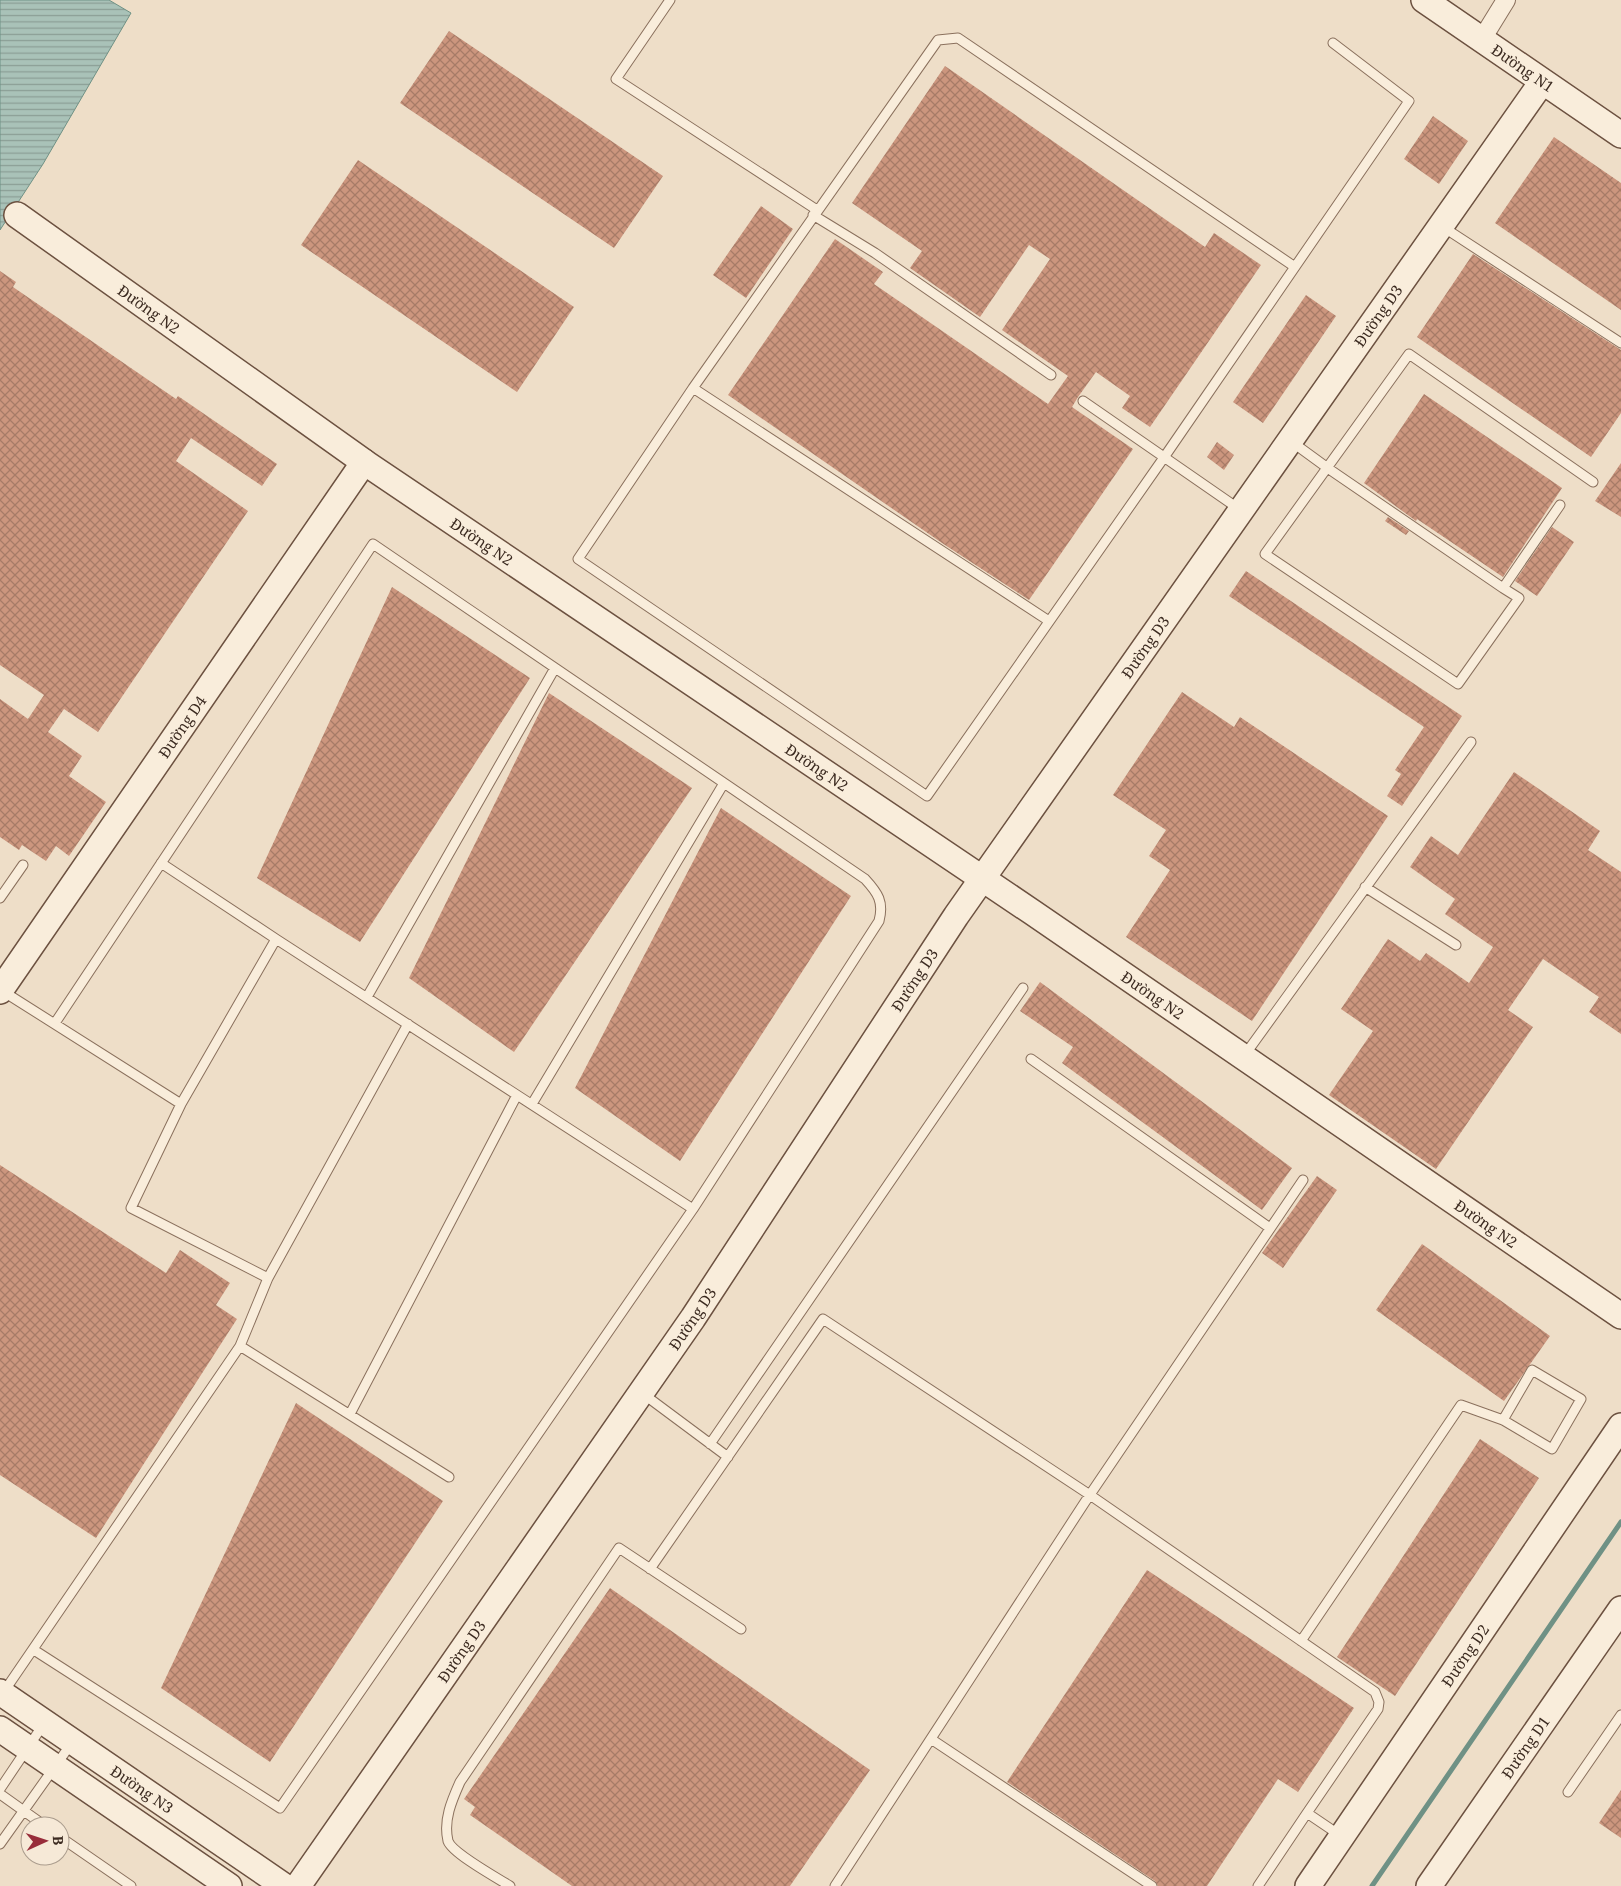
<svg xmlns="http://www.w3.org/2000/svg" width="1621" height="1886" font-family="'Noto Serif',serif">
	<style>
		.water { fill: url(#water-rules); stroke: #6f9185 }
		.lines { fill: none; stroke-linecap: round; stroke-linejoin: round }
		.stream { stroke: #6f9185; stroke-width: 5 }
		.building { fill: url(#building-cross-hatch) }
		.lane-casing { stroke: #8a705d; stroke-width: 11 }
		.street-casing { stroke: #8a705d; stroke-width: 20 }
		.secondary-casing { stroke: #6c5140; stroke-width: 28 }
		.lane { stroke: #f9eddb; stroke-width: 9 }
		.street { stroke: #f9eddb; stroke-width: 18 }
		.secondary { stroke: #f9eddb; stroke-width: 25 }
		.labels { text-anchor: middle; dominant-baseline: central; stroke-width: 5; stroke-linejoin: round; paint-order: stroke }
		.street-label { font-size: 15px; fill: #3b2a20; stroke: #f6e9d7 }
	</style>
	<defs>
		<pattern id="water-rules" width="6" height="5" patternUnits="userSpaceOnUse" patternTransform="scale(1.25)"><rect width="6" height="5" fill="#a9c2b8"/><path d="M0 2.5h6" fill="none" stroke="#8b9e95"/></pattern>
		<pattern id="building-cross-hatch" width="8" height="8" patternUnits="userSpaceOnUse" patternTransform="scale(1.25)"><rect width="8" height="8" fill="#cc967e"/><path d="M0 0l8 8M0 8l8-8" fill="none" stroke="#a77b67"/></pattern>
	</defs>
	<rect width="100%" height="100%" fill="#eedec8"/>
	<path class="water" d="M0,0H109L131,13L43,164L0,230Z"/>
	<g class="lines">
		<path class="stream" d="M1372,1886L1621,1522"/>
	</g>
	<path class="building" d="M449,31L663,176L614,248L400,103Z
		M945,66L1205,247L1214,233L1261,265L1150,427L1122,408L1130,396L1096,372L1078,397L1072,407L1133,449L1029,600L942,543L728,395L835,239L883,272L874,284L1048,404L1068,376L1002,330L1050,259L1029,245L980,317L910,268L922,251L852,203Z
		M1433,116L1468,141L1439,184L1404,159Z
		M1554,137L1621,183V310L1495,223Z
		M358,160L574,307L517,392L301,245Z
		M761,206L793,229L746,298L713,275Z
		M1473,254L1621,350V413L1591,457L1417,337Z
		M0,271L16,282L13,287L176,399L178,396L277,464L262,486L191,438L176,461L248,511L98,732L64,709L48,732L82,756L69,776L106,802L69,856L56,846L46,861L22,845L19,850L0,837V699L28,719L44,695L0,665Z
		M1306,295L1336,316L1263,423L1233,402Z
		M1424,394L1562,488L1503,577L1417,519L1416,521L1364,483Z
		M1217,442L1234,455L1224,470L1207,457Z
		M1621,463V517L1595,501Z
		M1388,517L1409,531L1406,535L1385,521Z
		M1552,527L1574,542L1537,596L1515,581Z
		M1246,571L1462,716L1402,806L1387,796L1401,774L1395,770L1424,727L1229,596Z
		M392,587L530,678L360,942L257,878Z
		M1182,692L1234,727L1240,717L1388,816L1252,1021L1126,937L1170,870L1149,856L1166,830L1113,795Z
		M549,693L692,788L514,1052L409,978Z
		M1514,772L1600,831L1588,850L1621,872V1034L1589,1012L1599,997L1543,959L1508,1010L1533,1027L1436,1169L1329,1095L1373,1031L1341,1009L1388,939L1420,961L1426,953L1469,983L1493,947L1445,914L1455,899L1410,867L1431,836L1458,855Z
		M721,808L851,896L680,1161L575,1088Z
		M1040,982L1292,1168L1262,1210L1062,1063L1073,1047L1020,1011Z
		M0,1165L166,1273L180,1250L230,1283L216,1305L237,1319L96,1538L0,1475Z
		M1317,1176L1337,1190L1283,1268L1262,1253Z
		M1422,1244L1550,1336L1504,1401L1376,1310Z
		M296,1403L443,1501L270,1762L161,1688Z
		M1480,1439L1539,1478L1395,1696L1337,1657Z
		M1147,1570L1354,1708L1298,1792L1278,1779L1207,1886H1158L1155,1881L1007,1782Z
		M610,1588L870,1770L790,1886H572L470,1815L475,1807L464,1799Z
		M1621,1790V1838L1599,1823Z"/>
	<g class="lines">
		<defs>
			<path id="lane" d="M670,0L616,79L817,210
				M813,215L875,253L1051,375
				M1443,227L1621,343
				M693,388L578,559L927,796L1165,456L1409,101L1333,43
				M1083,401L1239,509
				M1292,442L1329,469L1503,588L1519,598L1458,684L1265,554L1409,354L1593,482
				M1503,588L1560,505
				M1049,621L693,388L938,40L958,38L1295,267
				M161,863L276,939
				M1365,887L1456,945
				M0,898L23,865
				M1,990L181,1104L276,939L693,1209L879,921C884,902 878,893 865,879L373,544L55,1023
				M367,997L555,668
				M1244,1056L1471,742
				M1031,1059L1270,1228
				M181,1104L131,1208L268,1278L408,1024
				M532,1104L724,783
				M240,1346L449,1477
				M642,1393L728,1457
				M350,1414L517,1095
				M710,1444L1023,988
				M650,1569L823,1319L1090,1495L1375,1692L1379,1702L1378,1709L1307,1813L1341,1836
				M1301,1641L1461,1405L1503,1420L1552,1449L1581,1399L1532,1370L1503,1420
				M34,1650L280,1808L693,1209
				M3,1693L240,1346L268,1278
				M931,1739L1152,1886
				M0,1789L43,1725
				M1568,1792L1621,1715
				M0,1794L45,1826
				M60,1837L131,1886
				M0,1844L71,1744
				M510,1886C497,1878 452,1853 448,1841C443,1820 452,1800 460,1782L619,1548L741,1629
				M835,1886L1085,1502L1303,1180
				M1258,1886L1307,1813"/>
			<path id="street" d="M1482,39L1506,0"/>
			<g id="secondary">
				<path id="s1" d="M1424,0L1621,135"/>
				<path id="s2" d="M17,215L364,462L1032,912L1621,1316"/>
				<path id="s3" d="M0,991L364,462"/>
				<path id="s4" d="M0,1692L284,1886"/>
				<path d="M0,1729L229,1886"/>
				<path id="s5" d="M298,1886L693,1318L956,916L1542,82"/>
				<path id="s6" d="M1308,1886L1621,1426"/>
				<path id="s7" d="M1429,1886L1621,1609"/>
			</g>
		</defs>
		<use href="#lane" class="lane-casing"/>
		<use href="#street" class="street-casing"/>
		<use href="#secondary" class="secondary-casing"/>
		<use href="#lane" class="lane"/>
		<use href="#street" class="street"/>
		<use href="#secondary" class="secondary"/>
	</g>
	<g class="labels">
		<g class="street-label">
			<text stroke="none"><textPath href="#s1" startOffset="120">Đường N1</textPath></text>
			<text stroke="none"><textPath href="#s2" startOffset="162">Đường N2</textPath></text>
			<text stroke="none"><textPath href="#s5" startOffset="1906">Đường D3</textPath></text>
			<text stroke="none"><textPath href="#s2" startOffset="568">Đường N2</textPath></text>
			<text stroke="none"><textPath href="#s5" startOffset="1501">Đường D3</textPath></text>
			<text stroke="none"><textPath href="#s3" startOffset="321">Đường D4</textPath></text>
			<text stroke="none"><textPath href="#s2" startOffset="972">Đường N2</textPath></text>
			<text stroke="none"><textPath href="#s5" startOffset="1096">Đường D3</textPath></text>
			<text stroke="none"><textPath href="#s2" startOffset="1378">Đường N2</textPath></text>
			<text stroke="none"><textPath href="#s2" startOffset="1782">Đường N2</textPath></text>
			<text stroke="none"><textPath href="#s5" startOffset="691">Đường D3</textPath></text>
			<text stroke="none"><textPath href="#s5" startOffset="286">Đường D3</textPath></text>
			<text stroke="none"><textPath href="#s6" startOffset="279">Đường D2</textPath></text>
			<text stroke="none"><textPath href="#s7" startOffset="169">Đường D1</textPath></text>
			<text stroke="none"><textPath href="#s4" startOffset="172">Đường N3</textPath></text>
		</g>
	</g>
	<g transform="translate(45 1841) rotate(87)"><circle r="24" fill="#f6e9d7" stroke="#ab9d8e"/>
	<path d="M0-4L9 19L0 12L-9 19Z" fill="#982d3a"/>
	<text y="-8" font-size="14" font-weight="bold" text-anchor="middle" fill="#3b2a20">B</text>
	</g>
</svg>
